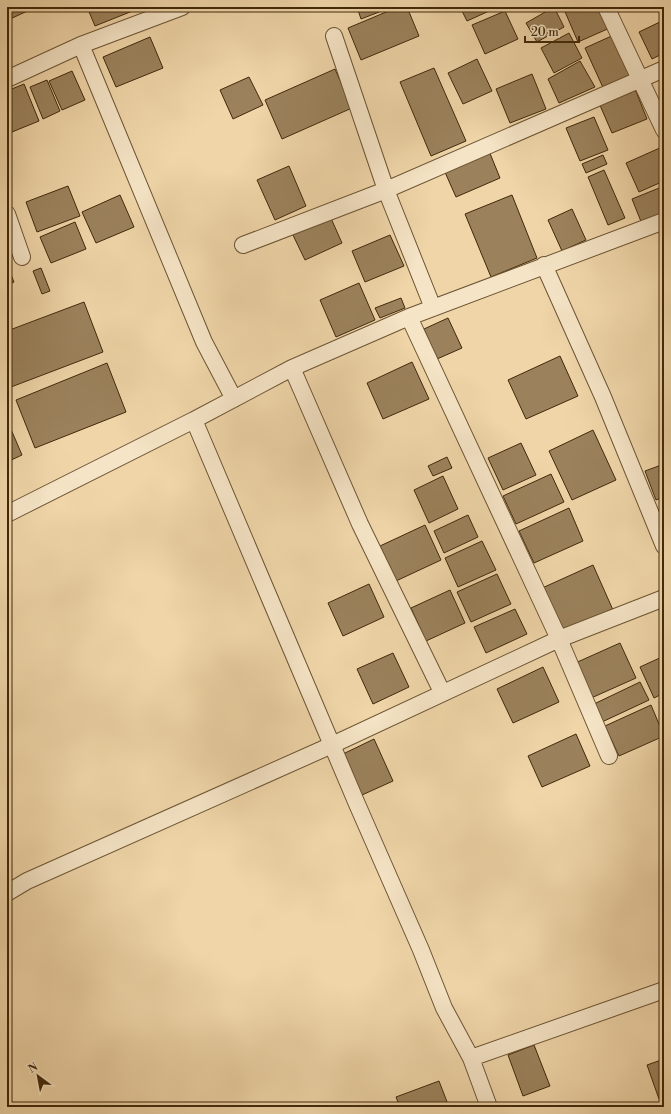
<svg xmlns="http://www.w3.org/2000/svg" width="671" height="1114" font-family="'Libre Bodoni',serif">
	<style>
		.building { fill: #9b825c; stroke: #40290a }
		.lines { fill: none; stroke-linecap: round; stroke-linejoin: round }
		.minor-casing { stroke: #6c5432; stroke-width: 18 }
		.minor { stroke: #f5e4c6; stroke-width: 16 }
	</style>
	<rect width="100%" height="100%" fill="#efd5a8"/>
	<filter id="stains"><feTurbulence type="fractalNoise" baseFrequency=".005" numOctaves="4"/><feColorMatrix values="0 0 0 0 .2 0 0 0 0 .09 0 0 0 0 .02 0 0 0 .5 -.17"/></filter>
	<radialGradient id="worn" r=".72"><stop offset=".6" stop-color="#630" stop-opacity="0"/><stop offset="1" stop-color="#630" stop-opacity=".3"/></radialGradient>
	<path class="building" d="M7,7H36L8,20Z
		M87,7H134L135,10L95,26Z
		M357,7H392L361,19Z
		M398,7H407L419,36L361,60L348,28Z
		M460,7H498L467,21Z
		M554,7L564,27L537,42L526,23Z
		M563,7H603L612,27L578,42Z
		M505,11L518,39L485,54L472,25Z
		M664,20V53L652,59L639,32Z
		M569,33L582,58L554,73L541,48Z
		M616,34L635,78L605,92L585,48Z
		M150,37L163,68L116,87L103,57Z
		M477,59L492,91L463,104L448,73Z
		M580,61L595,87L559,103L548,79Z
		M434,68L466,141L431,156L400,82Z
		M335,69L352,108L282,139L265,100Z
		M72,71L85,100L62,110L49,81Z
		M532,74L546,109L510,123L496,89Z
		M249,77L263,105L233,119L220,90Z
		M47,80L60,111L43,119L30,87Z
		M24,84L39,121L7,134V91Z
		M635,89L647,119L612,133L599,103Z
		M594,117L608,150L580,161L566,128Z
		M662,147L664,152V181L639,192L626,163Z
		M489,151L500,178L456,197L444,170Z
		M603,155L607,164L586,173L582,164Z
		M289,166L306,206L275,220L257,180Z
		M604,170L625,218L608,225L588,177Z
		M68,186L80,216L37,232L26,202Z
		M664,186V215L642,224L632,199Z
		M120,195L134,227L96,243L82,212Z
		M512,195L537,258L491,277L465,214Z
		M572,209L586,240L562,251L548,220Z
		M330,216L342,243L305,260L292,233Z
		M75,222L86,249L51,263L40,237Z
		M390,235L404,266L365,282L352,251Z
		M7,265L14,282L7,285Z
		M41,268L50,291L42,294L33,271Z
		M359,283L375,320L336,337L320,300Z
		M401,298L405,308L380,318L375,308Z
		M84,302L103,352L11,387L7,378V331Z
		M448,318L462,348L437,359L424,329Z
		M560,356L578,396L526,419L508,380Z
		M412,362L429,399L383,419L367,383Z
		M107,363L126,412L35,448L16,400Z
		M7,420L22,455L7,462Z
		M593,430L616,480L572,500L549,451Z
		M521,443L536,475L503,490L488,458Z
		M447,457L452,468L433,476L428,466Z
		M664,464V497L656,500L645,471Z
		M551,474L564,502L516,524L503,496Z
		M443,476L458,509L429,523L414,490Z
		M569,508L583,541L534,563L519,531Z
		M468,515L478,537L444,553L434,531Z
		M425,525L441,560L396,581L380,546Z
		M482,541L496,570L458,587L445,558Z
		M593,565L613,610L561,634L540,589Z
		M497,574L511,604L471,622L457,592Z
		M369,584L384,617L343,636L328,603Z
		M450,590L465,623L426,641L411,608Z
		M515,609L527,634L486,653L474,627Z
		M620,643L636,678L589,699L573,664Z
		M393,653L409,687L373,704L357,669Z
		M664,656V693L654,698L640,667Z
		M543,667L559,702L513,723L497,689Z
		M640,682L649,700L602,722L594,704Z
		M664,699V713L659,702Z
		M651,705L664,736L619,756L605,726Z
		M576,734L590,766L542,787L528,756Z
		M374,739L393,781L362,795L343,754Z
		M534,1045L550,1086L523,1096L508,1055Z
		M664,1059V1097L659,1099L647,1065Z
		M439,1081L449,1107H400L396,1097Z
		M367,1103L369,1107H355Z"/>
	<g class="lines">
		<defs>
			<path id="minor" d="M606,7L664,130
				M334,36L386,190L433,308
				M81,45L204,342L234,399
				M7,79L81,45L182,7
				M7,214L22,257
				M243,245L386,190L664,69
				M544,265L603,397L664,546
				M409,317L559,639L609,756
				M292,368L360,524L442,692
				M7,514L194,420
				M7,893L27,881L332,745L559,639L664,598
				M471,1058L664,990
				M489,1107L471,1058L444,1008L421,950L357,804L194,420L292,368L409,317L664,221"/>
		</defs>
		<use href="#minor" class="minor-casing"/>
		<use href="#minor" class="minor"/>
	</g>
	<rect width="671" height="1114" fill="none" stroke="#efd5a8" stroke-width="24"/>
	<rect x="8" y="8" width="655" height="1098" fill="none" stroke="#40290a" stroke-width="2"/>
	<rect x="12" y="12" width="647" height="1090" fill="none" stroke="#40290a"/>
	<g transform="translate(38 1076) rotate(328)" stroke="#f5e4c6" stroke-width="3" paint-order="stroke">
	<path d="M0-3L7 15L0 10L-7 15Z" fill="#40290a"/>
	<text y="-6" font-size="11" font-weight="bold" text-anchor="middle" fill="#40290a">N</text>
	</g>
	<path d="M525 36v6h54v-6" fill="none" stroke="#40290a" stroke-width="2"/>
	<text x="531" y="36" font-size="12" fill="#40290a" stroke="#f5e4c6" stroke-width="3" paint-order="stroke">20 m</text>
	<rect width="100%" height="100%" filter="url(#stains)"/>
	<rect width="100%" height="100%" fill="url(#worn)"/>
</svg>
